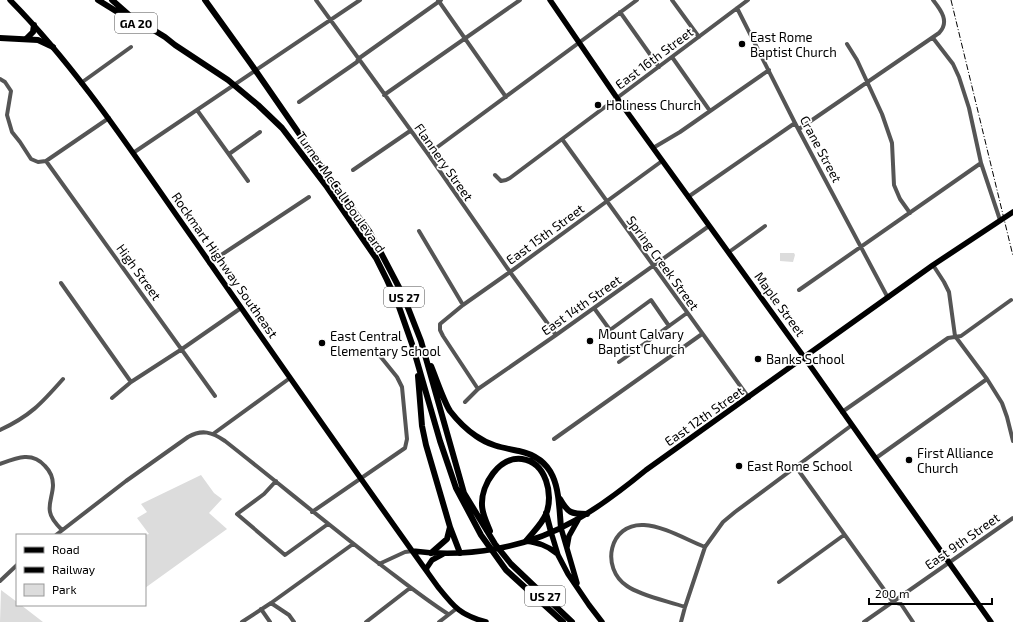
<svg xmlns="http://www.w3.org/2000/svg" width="1013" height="622" font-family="'Exo 2',sans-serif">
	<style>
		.green { fill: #dcdcdc }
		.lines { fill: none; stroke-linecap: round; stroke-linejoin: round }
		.minor { stroke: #555; stroke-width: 4 }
		.major { stroke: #000; stroke-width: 5.5 }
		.highway { stroke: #000; stroke-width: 6 }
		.rail { stroke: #000; stroke-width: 1; stroke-dasharray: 6 2 1 2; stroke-linecap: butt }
		.poi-dot { fill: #000; stroke: #fff; stroke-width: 1.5 }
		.labels { text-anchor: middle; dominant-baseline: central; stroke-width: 3.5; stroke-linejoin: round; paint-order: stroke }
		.shield { fill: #fff; stroke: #4c4c4c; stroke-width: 1 }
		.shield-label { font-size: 12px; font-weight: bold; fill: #000 }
		.poi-label { font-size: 13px; fill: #000; stroke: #fff; text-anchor: start }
		.street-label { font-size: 13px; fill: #000; stroke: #fff }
	</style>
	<rect width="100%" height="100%" fill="#fff"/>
	<path class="green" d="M780,253H794L795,255L793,262L780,261Z
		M201,475L214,493L222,499L209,513L227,529L145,588V535L149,534L137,518L147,512L141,504Z
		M1,590L17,602V605H21L43,622H0Z"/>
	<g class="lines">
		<path class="minor" d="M316,0L428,154L510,272L556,335
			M438,0L506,97
			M672,0L699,37
			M737,8L795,123L888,298
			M620,12L659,67
			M933,38L953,64L959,77L969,108L981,163L1000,220
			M847,44L857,60L882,114L892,143L894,185L900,199L910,213
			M672,57L710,111
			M0,79L5,82L11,91L7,115L12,132L20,142L31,159L38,162L46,161L109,118
			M81,83L131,47
			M384,95L520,0
			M299,102L357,62L358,59L441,0
			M197,110L248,181
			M799,129L939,33C950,22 941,10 933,0
			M562,139L749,398
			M653,148L680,132L769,70
			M133,153L360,0
			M229,154L260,132
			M428,154L637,0
			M46,161L215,396
			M353,170L410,131
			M495,175L501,181L506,180L510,178L748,0
			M688,197L795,123
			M419,231L463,305
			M729,252L765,226
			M209,263L309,197
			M933,265L944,282L949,292L955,336L987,379L1002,403L1007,417L1013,441
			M61,283L131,382
			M799,290L981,163
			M594,308L610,330L651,300L669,326
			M619,362L687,313
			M478,389L443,336L440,330V324L463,305L510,272L662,161
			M112,398L131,382L182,349L241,308
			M465,402L478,389L556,335L709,226
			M842,412L948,338L961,336L1011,300
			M0,430C30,416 41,404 63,379
			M213,434L290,378
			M554,439L702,334
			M876,458L987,379
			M0,464C16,458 32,451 45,466C51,472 53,477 53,485C53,494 48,504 50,512C51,519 57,525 62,530
			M796,467L893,602L901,604L913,622
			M276,481L264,494L237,514L285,555L328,524
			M312,512L405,448L407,439L402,387L397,377L380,356
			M56,535L126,481L188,437C202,429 212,432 225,441C276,481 326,523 377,562C401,580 423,598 448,614
			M379,564L405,552L413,551
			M0,581L17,565
			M779,582L844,535
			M271,603L289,615L294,622
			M685,607C668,601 641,596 627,586C600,568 609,523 644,525C664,526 687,540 705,547
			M261,609L270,622
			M242,622L271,603L353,544
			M366,622L410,588
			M439,622L456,609
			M681,622L685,607L705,547L723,522L735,512L852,425
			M864,622L1013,518"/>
		<path class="major" d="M10,0C82,73 137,160 196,243C276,358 356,473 438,587C454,607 460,615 486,622
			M550,0L617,98L804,357L991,622
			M561,528L577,583
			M551,532L558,555L568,574L589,605L602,622
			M526,541C538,543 547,545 556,553
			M567,547L569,536L578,520
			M413,551C467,558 527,548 574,521C600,507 623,489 646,470L933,265L1013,212
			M427,571L426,569L432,560L443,554"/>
		<path class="highway" d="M98,0L132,21
			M112,0L129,15L165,37L175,45L228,80L258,105L282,128L327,187L376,258L387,280L398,304L412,344L440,441L456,488L481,535L506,570L563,622
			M205,0L251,64L334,184L369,231L380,251L403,295L421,341L464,493L495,544L511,564L572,622
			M0,38L38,40L53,47
			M26,39L33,32L34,25
			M431,366C436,378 444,402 450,411C457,420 467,430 476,436C490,446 504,448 519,451C560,460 558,494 561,528
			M418,376L422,426L426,445L450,527L460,553
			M560,499C568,513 571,514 587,514
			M546,513L551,532
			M490,531C487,523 482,514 482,505C481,485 499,456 522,459C546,462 554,495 546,514C542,524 533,532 526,541
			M431,553L447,539L450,527"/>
		<path class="rail" d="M951,0L1013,256"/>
	</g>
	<g class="poi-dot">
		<circle cx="742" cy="44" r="4"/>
		<circle cx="598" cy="105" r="4"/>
		<circle cx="590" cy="341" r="4"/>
		<circle cx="322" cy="343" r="4"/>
		<circle cx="758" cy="359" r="4"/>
		<circle cx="909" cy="460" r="4"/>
		<circle cx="739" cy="466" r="4"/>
	</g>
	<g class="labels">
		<g class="shield">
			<rect x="115" y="13" width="42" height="20" rx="3"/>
			<rect x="384" y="287" width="40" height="20" rx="3"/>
			<rect x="525" y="586" width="40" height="20" rx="3"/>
		</g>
		<g class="shield-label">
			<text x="136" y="23">GA 20</text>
			<text x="404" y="297">US 27</text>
			<text x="545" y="596">US 27</text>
		</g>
		<g class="poi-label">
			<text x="750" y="37">East Rome<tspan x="750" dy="15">Baptist Church</tspan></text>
			<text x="606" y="105">Holiness Church</text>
			<text x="598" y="334">Mount Calvary<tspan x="598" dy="15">Baptist Church</tspan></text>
			<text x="330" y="336">East Central<tspan x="330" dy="15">Elementary School</tspan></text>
			<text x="766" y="359">Banks School</text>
			<text x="917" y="453">First Alliance<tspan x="917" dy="15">Church</tspan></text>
			<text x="747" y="466">East Rome School</text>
		</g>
		<g class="street-label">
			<text transform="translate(654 58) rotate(-37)">East 16th Street</text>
			<text transform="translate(821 149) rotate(62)">Crane Street</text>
			<text transform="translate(444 162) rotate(55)">Flannery Street</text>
			<text transform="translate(341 192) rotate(55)">Turner McCall Boulevard</text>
			<text transform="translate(545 234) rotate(-36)">East 15th Street</text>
			<text transform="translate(663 263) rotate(54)">Spring Creek Street</text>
			<text transform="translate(225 265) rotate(55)">Rockmart Highway Southeast</text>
			<text transform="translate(139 272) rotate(54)">High Street</text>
			<text transform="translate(780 304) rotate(54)">Maple Street</text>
			<text transform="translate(581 305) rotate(-35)">East 14th Street</text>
			<text transform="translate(704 416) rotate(-35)">East 12th Street</text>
			<text transform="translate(962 541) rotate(-35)">East 9th Street</text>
		</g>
	</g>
	<rect x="16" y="534" width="130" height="72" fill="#ffffff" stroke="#999999"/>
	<rect x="24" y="547" width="20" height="6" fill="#000000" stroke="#999999"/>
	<text x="52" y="554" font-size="12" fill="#000000">Road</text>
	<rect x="24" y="567" width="20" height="6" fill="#000000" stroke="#999999"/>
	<text x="52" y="574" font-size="12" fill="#000000">Railway</text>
	<rect x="24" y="584" width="20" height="12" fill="#dcdcdc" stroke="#999999"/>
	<text x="52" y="594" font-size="12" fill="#000000">Park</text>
	<path d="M869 598v6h123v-6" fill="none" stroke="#000000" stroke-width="2"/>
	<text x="875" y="598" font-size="12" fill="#000000" stroke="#ffffff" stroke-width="3" paint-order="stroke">200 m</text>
</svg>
